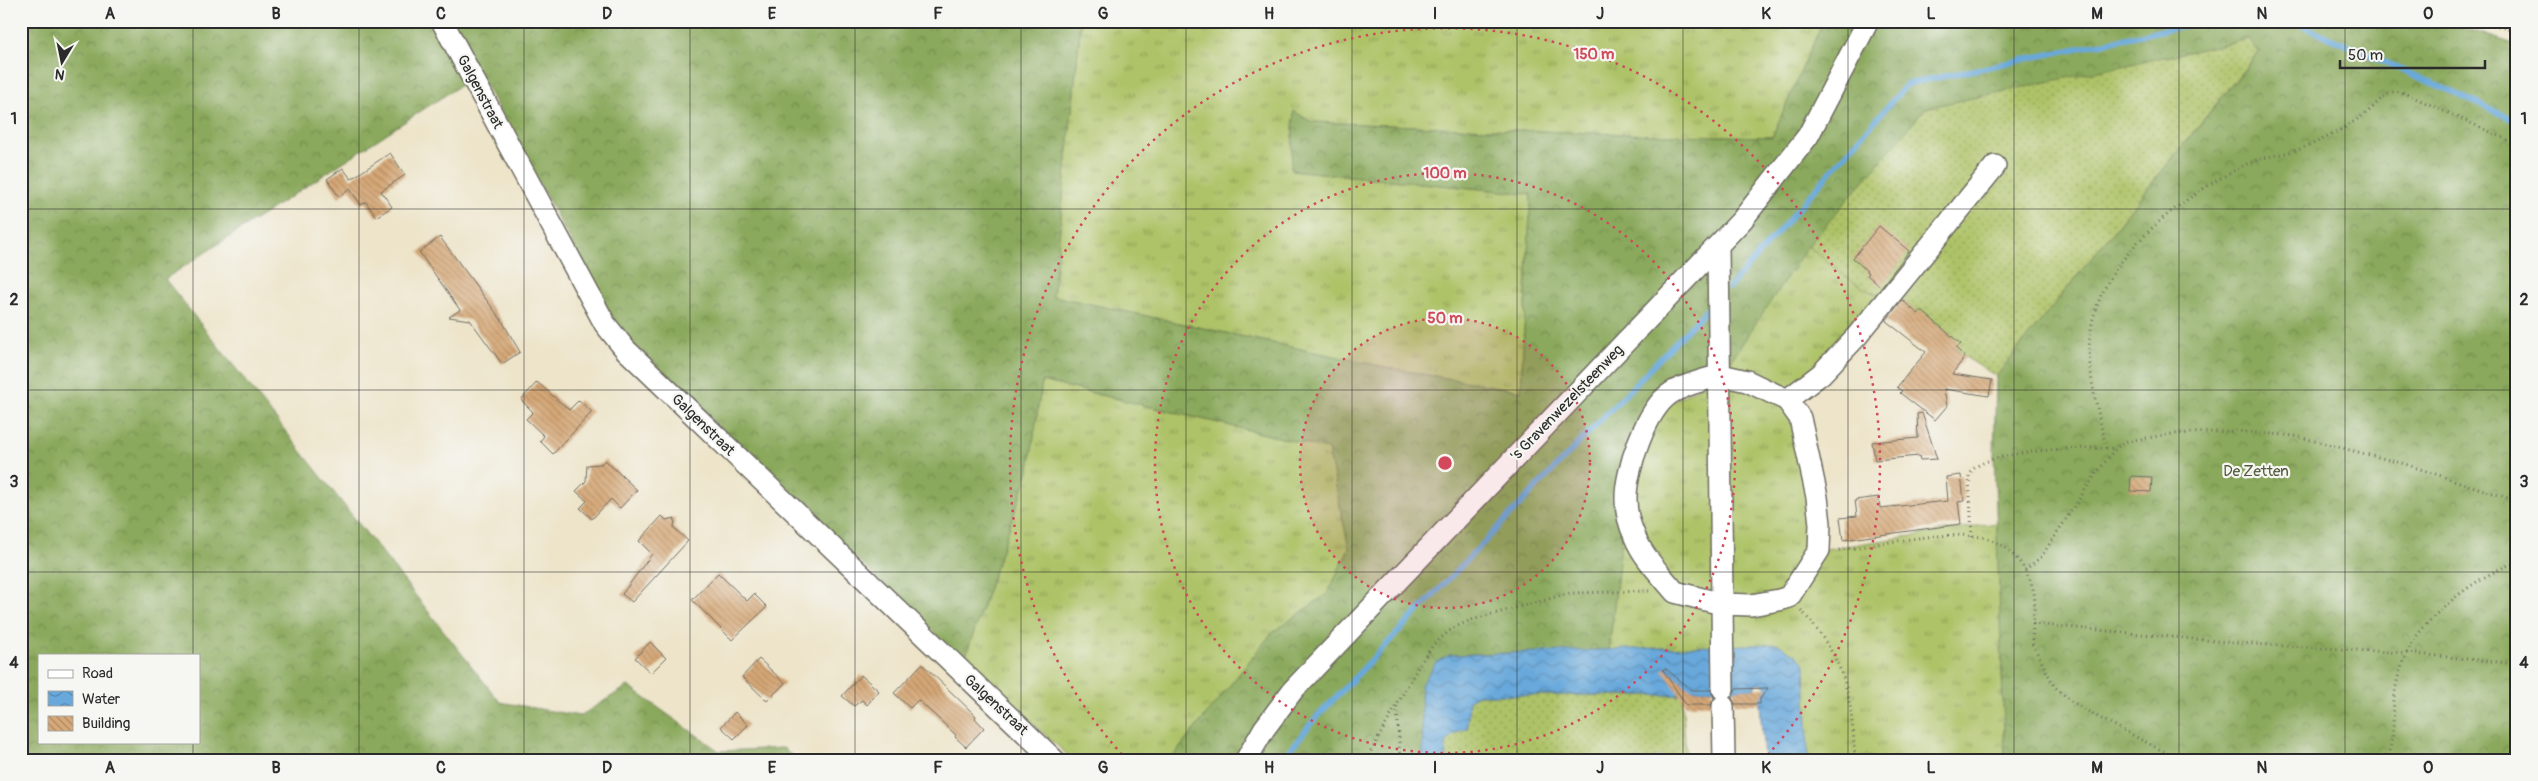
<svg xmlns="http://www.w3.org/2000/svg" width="2538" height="781" font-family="Pangolin,sans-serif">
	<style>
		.grass { fill: url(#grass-tufts); stroke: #6c7749 }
		.forest { fill: url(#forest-crowns); stroke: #5a6a44; fill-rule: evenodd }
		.garden { fill: url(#garden-dots); stroke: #6c7749 }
		.water { fill: url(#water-waves); stroke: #4a6a83 }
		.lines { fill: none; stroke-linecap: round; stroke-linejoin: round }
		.stream { stroke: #68a8db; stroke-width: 5.5 }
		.building { fill: url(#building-back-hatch) }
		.minor-casing { stroke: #6f6c62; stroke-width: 24 }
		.path { stroke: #6f6c62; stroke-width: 3; stroke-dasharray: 1 4; stroke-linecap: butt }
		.minor { stroke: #fff; stroke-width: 21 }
		.grid { fill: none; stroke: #2b2b2b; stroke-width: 1; stroke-opacity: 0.55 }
		.ring { fill: none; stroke: #d1495b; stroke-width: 2.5; stroke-dasharray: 2.5 5 }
		.labels { text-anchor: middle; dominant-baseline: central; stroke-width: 4.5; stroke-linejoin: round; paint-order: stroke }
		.street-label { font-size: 15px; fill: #2b2b2b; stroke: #f6f6f2 }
		.park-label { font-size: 15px; fill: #52593d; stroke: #f6f6f2 }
		.centre { fill: #d1495b; stroke: #f6f6f2; stroke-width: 2.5 }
		.ring-label { font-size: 15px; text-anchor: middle; font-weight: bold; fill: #d1495b; stroke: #f6f6f2; stroke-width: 4.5; stroke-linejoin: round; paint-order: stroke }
		.neatline { fill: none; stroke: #2b2b2b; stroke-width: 2 }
		.grid-label { font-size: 16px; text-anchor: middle; font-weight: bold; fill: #2b2b2b }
	</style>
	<defs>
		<pattern id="grass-tufts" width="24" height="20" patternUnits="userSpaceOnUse" patternTransform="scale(1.25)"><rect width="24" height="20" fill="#aec367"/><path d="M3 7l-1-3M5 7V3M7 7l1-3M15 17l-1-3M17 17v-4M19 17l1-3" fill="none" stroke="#8e9f55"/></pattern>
		<pattern id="forest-crowns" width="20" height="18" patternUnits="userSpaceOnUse" patternTransform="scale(1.25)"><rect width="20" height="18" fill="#8aa95c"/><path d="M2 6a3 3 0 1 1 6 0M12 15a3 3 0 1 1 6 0" fill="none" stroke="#718a4c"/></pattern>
		<pattern id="garden-dots" width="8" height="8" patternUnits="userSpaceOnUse" patternTransform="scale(1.25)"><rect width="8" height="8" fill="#aec367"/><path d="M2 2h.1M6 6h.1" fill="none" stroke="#8e9f55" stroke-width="1.8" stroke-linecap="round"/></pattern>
		<pattern id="water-waves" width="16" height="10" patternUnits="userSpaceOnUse" patternTransform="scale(1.25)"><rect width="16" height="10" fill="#68a8db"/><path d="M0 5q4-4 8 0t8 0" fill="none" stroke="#5689b2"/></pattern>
		<pattern id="building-back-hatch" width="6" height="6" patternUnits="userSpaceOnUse" patternTransform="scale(1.25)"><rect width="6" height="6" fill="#d6a877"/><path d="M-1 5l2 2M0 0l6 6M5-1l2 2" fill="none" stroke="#ae8962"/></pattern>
	</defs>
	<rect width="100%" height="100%" fill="#f6f6f2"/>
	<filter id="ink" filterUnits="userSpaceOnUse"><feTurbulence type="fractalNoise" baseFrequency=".02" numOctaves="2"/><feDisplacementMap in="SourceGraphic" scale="10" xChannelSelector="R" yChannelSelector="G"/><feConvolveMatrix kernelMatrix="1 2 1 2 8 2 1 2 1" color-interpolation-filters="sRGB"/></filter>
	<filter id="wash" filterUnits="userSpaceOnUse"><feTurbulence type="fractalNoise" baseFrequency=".0096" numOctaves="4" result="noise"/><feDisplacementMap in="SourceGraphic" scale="20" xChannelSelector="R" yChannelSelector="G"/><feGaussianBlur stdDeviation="1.12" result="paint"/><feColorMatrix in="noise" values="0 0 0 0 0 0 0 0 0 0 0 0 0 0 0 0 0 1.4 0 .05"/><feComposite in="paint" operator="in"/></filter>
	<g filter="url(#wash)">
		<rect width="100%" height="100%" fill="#ede4c9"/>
		<path class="grass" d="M1081,21H1823L1772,137L1617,134L1311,122L1294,112L1291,170L1531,194L1521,391L1394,369L1053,296Z
			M1807,246L1864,288L1886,299L1787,400L1819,550L1997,523L2005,755L1997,760H1808L1805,665L1609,650L1629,474L1654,412L1721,375Z
			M1042,381L1328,449L1349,548L1328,594L1272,633L1170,760H1073L964,661L1029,470Z"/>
		<path class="forest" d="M21,21H1081L1053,296L1394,369L1521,391L1531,194L1291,170L1294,111L1311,122L1617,134L1772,137L1823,21H2444L2517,45V760H1997L2005,755L1994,455L1996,376L2258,53L2249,39L1926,108L1808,246L1721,375L1669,394L1629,474L1609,650L1450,655L1437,662L1421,685L1423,760H1170L1272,633L1328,593L1349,548L1328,449L1042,381L1029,470L964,661L636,348L613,319L479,73L165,279L500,702L580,716L628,686L719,751L783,748L798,760H21ZM39,655H199V742H39Z"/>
		<path class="garden" d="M2249,39L2258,52L1996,376L1965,357L1956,348L1960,344L1921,310L1918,314L1900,298C1866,300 1833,265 1808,246L1926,108Z
			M1477,695H1682L1686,755L1654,757V760H1447C1441,743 1451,733 1467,728L1469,700Z"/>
		<path class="water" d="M1778,644L1797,655L1805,665L1808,760H1764L1760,704V695L1764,694L1766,687L1761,683L1756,684L1754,689L1688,690L1684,684L1677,687L1679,695H1682H1477L1469,700L1467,728C1451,733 1441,743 1447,760H1423L1421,685L1436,662L1450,655Z"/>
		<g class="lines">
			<path class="stream" d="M2292,21L2517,121
				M1729,288L1907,84L2207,21
				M1282,760L1313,721L1710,306"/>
		</g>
		<g id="blocks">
			<path class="building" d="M390,153L405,175L381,191L392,207L376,217L366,202L361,205L350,189L339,197L327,179L343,168L351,179Z
				M1879,226L1909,251L1881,287L1867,275L1869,273L1853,258Z
				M440,237L502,321L520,352L502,364L470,320L449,317L460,310L419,252Z
				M1902,300L1918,314L1921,310L1961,344L1956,348L1965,357L1952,374L1992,380L1989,396L1944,389L1947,406L1935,420L1900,393L1902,391L1897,387L1926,352L1886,321Z
				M537,382L569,410L579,400L592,412L553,454L540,441L544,436L526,419L533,412L521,400Z
				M1922,413L1937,459L1920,460L1919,456L1875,460L1872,442L1918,438L1917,414Z
				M605,460L637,490L620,508L611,499L592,519L580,508L587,501L576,491L586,481L587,465L601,464Z
				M1961,475L1964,501L1958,502L1961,524L1843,540L1840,518L1857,516L1855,500L1879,497L1880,508L1948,501L1946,477Z
				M2131,476L2152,477L2151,492L2130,491Z
				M662,516L666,520L675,518L674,528L688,541L632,602L622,594L652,554L639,541Z
				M718,573L747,601L754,594L767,607L732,640L692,600Z
				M650,642L666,658L651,673L635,658Z
				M759,659L785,683L767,701L742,677Z
				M922,664L976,716L975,718L984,728L966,747L955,737L956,735L918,700L910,708L894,693Z
				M1665,668L1692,690H1711L1714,698L1711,705H1686L1663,670Z
				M861,675L879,691L867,705L862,700L854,706L842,696Z
				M1768,688L1760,699V704H1735L1732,698L1736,689Z
				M735,712L748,725L734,739L721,727Z"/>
		</g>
	</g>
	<g filter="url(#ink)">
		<use href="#blocks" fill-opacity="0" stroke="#6f6c62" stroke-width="1"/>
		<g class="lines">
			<defs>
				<path id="minor" d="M442,21L605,324L625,349L1054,760
					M1718,246L1723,689
					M1721,375L1747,381L1787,400L1800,418L1817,497L1820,524L1819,550L1789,597L1779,600L1751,605L1722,604L1675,592C1661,575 1643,557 1635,537C1630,526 1626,511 1626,500C1625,472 1646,409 1671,393C1686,384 1704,380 1721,375Z
					M1787,400L1821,374L1857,336L1995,166
					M1723,706L1724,760
					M1246,760L1264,729L1293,690L1742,220L1808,136L1868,21"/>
			</defs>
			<use href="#minor" class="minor-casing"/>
			<path class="path" d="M2484,21L2517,32
				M2106,448C2099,412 2086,372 2090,336C2098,258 2182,196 2247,164C2265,155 2287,155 2305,147C2326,139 2347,127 2365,114C2373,108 2382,96 2391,93C2394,91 2399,92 2402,92L2517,144
				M1972,537L1969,476C1971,473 1973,469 1976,467C1998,450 2087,446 2115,449
				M1839,550C1877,545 1945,530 1981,537C2007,542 2029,567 2034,593C2036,602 2033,614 2033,624L2237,643L2408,653L2517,664
				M2025,570L2041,557L2095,475L2115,449L2127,441L2172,434L2234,431L2295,436L2405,464L2517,501
				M1801,610C1847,663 1851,692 1855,760
				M2033,624L2032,643L2054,686L2071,701L2096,716L2180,760
				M1397,707L1400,760
				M1366,760L1421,662L1434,644L1453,628L1471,620L1571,593L1649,591
				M2385,760C2396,741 2392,721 2394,700C2396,678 2405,650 2419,633C2441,605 2483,573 2517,562"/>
			<use href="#minor" class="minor"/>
		</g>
	</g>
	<path class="grid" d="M193,21V655M359,21V760M524,21V760M690,21V760M855,21V760M1021,21V760M1186,21V760M1352,21V760M1517,21V760M1683,21V760M1848,21V760M2014,21V760M2179,21V760M2345,21V760M21,209H2517M21,390H2517M21,572H2517M193,742V760"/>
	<circle cx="1445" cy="463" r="145" fill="#d1495b" fill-opacity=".12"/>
	<g class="ring">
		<circle cx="1445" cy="463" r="145"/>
		<circle cx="1445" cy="463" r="290"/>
		<path d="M1127 760A435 435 0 1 1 1763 760"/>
	</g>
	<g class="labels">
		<g class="street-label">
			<text transform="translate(480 92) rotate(62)">Galgenstraat</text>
			<text transform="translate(1567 403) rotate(-46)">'s Gravenwezelsteenweg</text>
			<text transform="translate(703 425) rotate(44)">Galgenstraat</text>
			<text transform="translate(996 705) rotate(43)">Galgenstraat</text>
		</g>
		<g class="park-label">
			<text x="2256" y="471">De Zetten</text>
		</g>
	</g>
	<circle cx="1445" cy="463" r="8" class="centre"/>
	<g class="ring-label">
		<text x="1594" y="59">150 m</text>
		<text x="1445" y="178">100 m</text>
		<text x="1445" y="323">50 m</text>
	</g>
	<rect width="2538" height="781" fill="none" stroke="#f6f6f2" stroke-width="55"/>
	<rect x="38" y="654" width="162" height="90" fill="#f6f6f2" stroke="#a5a5a2"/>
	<rect x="48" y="670" width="25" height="8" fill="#ffffff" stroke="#a5a5a2"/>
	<text x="82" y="678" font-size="15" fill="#2b2b2b">Road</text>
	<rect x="48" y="691" width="25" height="15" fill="url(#water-waves)" stroke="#a5a5a2"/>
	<text x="82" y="704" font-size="15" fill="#2b2b2b">Water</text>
	<rect x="48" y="716" width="25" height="15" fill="url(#building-back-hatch)" stroke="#a5a5a2"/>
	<text x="82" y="728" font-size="15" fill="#2b2b2b">Building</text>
	<g transform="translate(62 62) rotate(190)" stroke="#f6f6f2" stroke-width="4" paint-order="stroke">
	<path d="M0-4L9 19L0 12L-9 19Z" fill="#2b2b2b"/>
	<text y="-8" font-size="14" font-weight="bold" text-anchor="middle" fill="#2b2b2b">N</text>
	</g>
	<path d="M2340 60v8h145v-8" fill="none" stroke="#2b2b2b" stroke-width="2.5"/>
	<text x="2348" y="60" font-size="15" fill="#2b2b2b" stroke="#f6f6f2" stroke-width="4" paint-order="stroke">50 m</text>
	<rect x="28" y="28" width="2482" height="726" class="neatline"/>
	<g class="grid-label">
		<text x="110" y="19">A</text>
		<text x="276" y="19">B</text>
		<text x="441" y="19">C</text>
		<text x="607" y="19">D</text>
		<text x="772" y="19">E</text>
		<text x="938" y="19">F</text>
		<text x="1103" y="19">G</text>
		<text x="1269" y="19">H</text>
		<text x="1435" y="19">I</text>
		<text x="1600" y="19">J</text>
		<text x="1766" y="19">K</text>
		<text x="1931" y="19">L</text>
		<text x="2097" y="19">M</text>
		<text x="2262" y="19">N</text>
		<text x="2428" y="19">O</text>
		<text x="14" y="124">1</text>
		<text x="2524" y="124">1</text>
		<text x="14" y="305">2</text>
		<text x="2524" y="305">2</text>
		<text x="14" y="487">3</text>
		<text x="2524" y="487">3</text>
		<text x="14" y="668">4</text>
		<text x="2524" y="668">4</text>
		<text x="110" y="773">A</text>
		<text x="276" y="773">B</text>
		<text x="441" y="773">C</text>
		<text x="607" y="773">D</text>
		<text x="772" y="773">E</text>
		<text x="938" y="773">F</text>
		<text x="1103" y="773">G</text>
		<text x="1269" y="773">H</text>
		<text x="1435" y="773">I</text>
		<text x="1600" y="773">J</text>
		<text x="1766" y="773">K</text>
		<text x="1931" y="773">L</text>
		<text x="2097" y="773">M</text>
		<text x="2262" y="773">N</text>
		<text x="2428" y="773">O</text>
	</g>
</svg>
